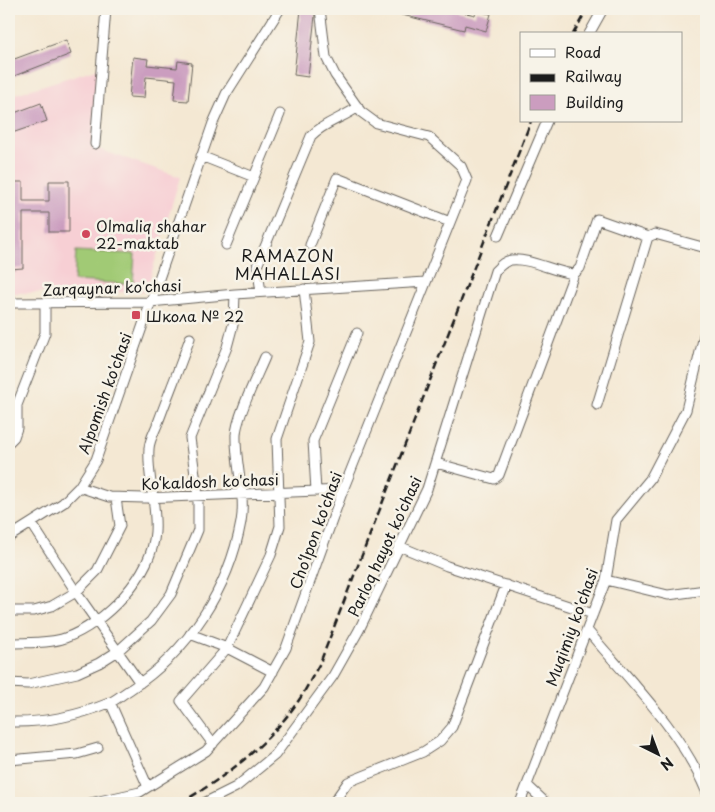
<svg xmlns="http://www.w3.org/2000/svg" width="715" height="812" font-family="'Playpen Sans',sans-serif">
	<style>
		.built { fill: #f7cfd4 }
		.green { fill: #a1ca75; stroke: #5e7348 }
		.building { fill: #cb9dbf }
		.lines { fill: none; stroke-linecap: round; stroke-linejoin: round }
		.minor-casing { stroke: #68635c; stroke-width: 11 }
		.minor { stroke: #fff; stroke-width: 9 }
		.rail { stroke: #1c1c1c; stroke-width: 2.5; stroke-dasharray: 8 4; stroke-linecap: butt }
		.poi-dot { fill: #d1495b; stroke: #f7f3e8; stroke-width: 2 }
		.labels { text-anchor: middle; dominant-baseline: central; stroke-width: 5; stroke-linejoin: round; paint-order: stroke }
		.poi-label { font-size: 15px; fill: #1c1c1c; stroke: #f7f3e8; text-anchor: start }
		.street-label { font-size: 15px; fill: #1c1c1c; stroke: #f7f3e8 }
		.neighbourhood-label { font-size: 16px; letter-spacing: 1px; fill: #1c1c1c; stroke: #f7f3e8 }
	</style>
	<rect width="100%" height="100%" fill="#f7f3e8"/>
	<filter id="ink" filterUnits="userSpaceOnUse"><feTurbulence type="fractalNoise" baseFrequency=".02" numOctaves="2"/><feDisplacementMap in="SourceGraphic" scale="10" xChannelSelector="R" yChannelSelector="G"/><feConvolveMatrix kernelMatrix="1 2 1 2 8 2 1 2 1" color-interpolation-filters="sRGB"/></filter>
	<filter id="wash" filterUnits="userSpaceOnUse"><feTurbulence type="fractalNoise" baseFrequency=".0096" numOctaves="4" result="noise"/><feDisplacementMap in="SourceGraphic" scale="20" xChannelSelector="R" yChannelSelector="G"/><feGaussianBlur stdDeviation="1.12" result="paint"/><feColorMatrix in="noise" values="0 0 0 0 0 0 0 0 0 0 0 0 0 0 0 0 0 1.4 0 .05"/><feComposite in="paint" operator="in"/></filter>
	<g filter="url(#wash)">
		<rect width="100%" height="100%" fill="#f4e8d3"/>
		<path class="built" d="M99,68L92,147L180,177L146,292L9,293V96Z"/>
		<path class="green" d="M76,251L135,254L133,284L74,281Z"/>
		<g id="blocks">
			<path class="building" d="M301,9L314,10L315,16L308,77L294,75Z
				M399,9H448L475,15L476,11L491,14L486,31L465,25L464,30L398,14Z
				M66,40L71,54L9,78V61Z
				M133,57L148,59L147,65L177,68L178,61L192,63L188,101L174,100L176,80L146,77L144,98L129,97Z
				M41,103L47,121L9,134V115Z
				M49,181H69V232H49V213H23V268L10,269V182H23V201H49Z"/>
		</g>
	</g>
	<g filter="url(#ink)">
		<use href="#blocks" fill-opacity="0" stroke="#68635c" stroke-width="1"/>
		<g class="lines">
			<defs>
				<path id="minor" d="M589,34L603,9
					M95,144L106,9
					M201,156L254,177
					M498,236L547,121
					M226,245L280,114
					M310,245L337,178L450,222
					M261,292L257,266L311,136C323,123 343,118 358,107
					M9,303L150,302L235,294L426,282
					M597,405L648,237
					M9,442L14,437L17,428V405L45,333V303
					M436,463L494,479L499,475L574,274
					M79,487L109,497L144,498L343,490
					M316,491L313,441L357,333
					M32,524L76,592L140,683
					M9,537L63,503L79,487L96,460L213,123L226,94L280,9
					M399,546L447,566L593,614
					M606,580L668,595L706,590
					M9,611H34L52,606L76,592L97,571L120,526L116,498
					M587,630C629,680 681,730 706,791
					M190,634L227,648L273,672
					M9,643C26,642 49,644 65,638C105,624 152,575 155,532C157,504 147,476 149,449C149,440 156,429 159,420C169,393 180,366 190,338
					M9,683L28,684L77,673L99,663L118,651L151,621L171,594L198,530V496L190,438L227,347L234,321L235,294
					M110,702L148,787
					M9,722C43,723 77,716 109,703C116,700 124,693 131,689C188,652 229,589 241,522C246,494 235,464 236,435C236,418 257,376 265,357
					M213,744L181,701L227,648L271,555L280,526L277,439L310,342L304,289
					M9,760L77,754L98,748
					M527,785L546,803
					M90,803L140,792L206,751L264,687L286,648L343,490L467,180L461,166L429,137L376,123L361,112L335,75L326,57L320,9
					M204,803L236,787L275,755L333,676L359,630L427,489L495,271C500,266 504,261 511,260C528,257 556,273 574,274L580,268L597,219L648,237L655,234L706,248
					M333,803L348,782L423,752L440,741L452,727L506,585
					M520,803L606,580L616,520L650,479L686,410L706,327"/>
			</defs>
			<use href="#minor" class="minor-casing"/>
			<use href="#minor" class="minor"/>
			<path class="rail" d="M573,34L587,9
				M180,803C225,778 269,744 299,700C307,688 313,675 320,663L531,121"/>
		</g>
	</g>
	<g class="poi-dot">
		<circle cx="86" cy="234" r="5"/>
		<rect x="131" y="310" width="10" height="10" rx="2.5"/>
	</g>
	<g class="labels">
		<g class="poi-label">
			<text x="96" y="225">Olmaliq shahar<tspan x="96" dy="17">22-maktab</tspan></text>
			<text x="146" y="315">Школа № 22</text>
		</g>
		<g class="street-label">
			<text transform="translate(112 287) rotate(-2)">Zarqaynar ko'chasi</text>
			<text transform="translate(104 393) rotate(-70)">Alpomish ko'chasi</text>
			<text transform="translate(210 481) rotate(-2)">Ko‘kaldosh ko'chasi</text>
			<text transform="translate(315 530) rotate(-70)">Cho‘lpon ko'chasi</text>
			<text transform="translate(384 546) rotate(-65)">Parloq hayot ko'chasi</text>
			<text transform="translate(571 627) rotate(-70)">Muqimiy ko'chasi</text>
		</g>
		<g class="neighbourhood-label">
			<text x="288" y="255">RAMAZON<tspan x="288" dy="18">MAHALLASI</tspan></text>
		</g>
	</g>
	<rect width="715" height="812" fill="none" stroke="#f7f3e8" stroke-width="30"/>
	<rect x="520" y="32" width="162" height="90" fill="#f7f3e8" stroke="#9f9d96"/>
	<rect x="530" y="49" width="25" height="8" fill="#ffffff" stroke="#9f9d96"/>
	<text x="565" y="58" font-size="15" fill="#1c1c1c">Road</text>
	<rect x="530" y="74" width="25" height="8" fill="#1c1c1c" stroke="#9f9d96"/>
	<text x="565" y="82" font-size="15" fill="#1c1c1c">Railway</text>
	<rect x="530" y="95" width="25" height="15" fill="#cb9dbf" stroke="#9f9d96"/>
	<text x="565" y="108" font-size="15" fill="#1c1c1c">Building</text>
	<g transform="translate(658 754) rotate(138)" stroke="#f7f3e8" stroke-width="4" paint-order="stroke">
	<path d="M0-4L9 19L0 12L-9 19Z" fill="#1c1c1c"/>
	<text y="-8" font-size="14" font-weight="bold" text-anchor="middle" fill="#1c1c1c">N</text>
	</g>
</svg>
